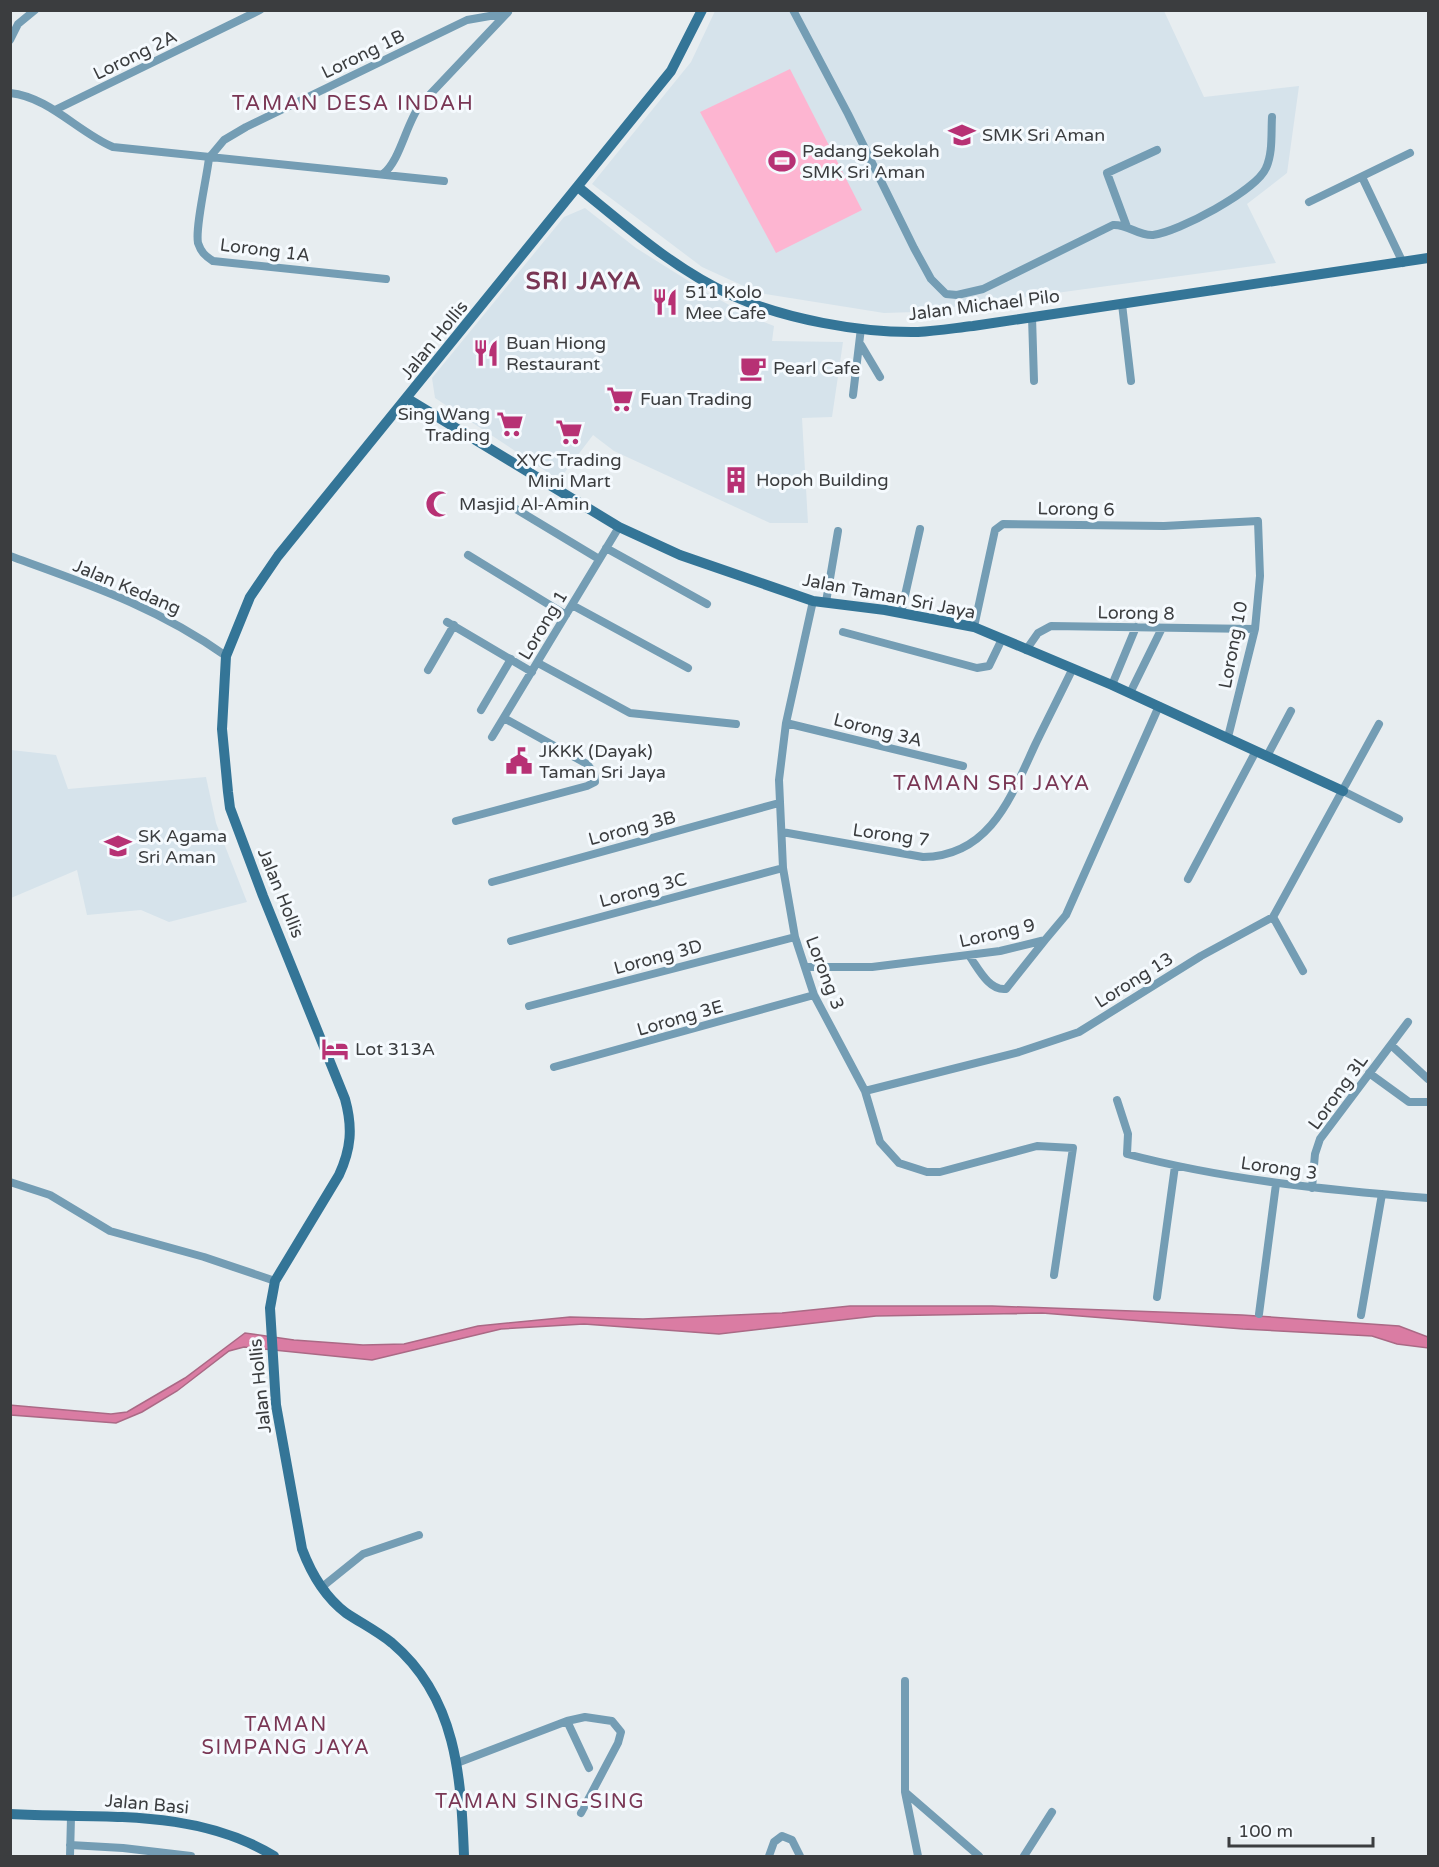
<svg xmlns="http://www.w3.org/2000/svg" width="1439" height="1867" font-family="'Varela Round',sans-serif">
	<style>
		.built { fill: #d6e3eb }
		.pitch { fill: #fdb5d1 }
		.water { fill: #da7ca3; stroke: #aa6985; stroke-width: 1.5 }
		.lines { fill: none; stroke-linecap: round; stroke-linejoin: round }
		.street { stroke: #749db4; stroke-width: 8 }
		.secondary { stroke: #347597; stroke-width: 10 }
		.labels { text-anchor: middle; dominant-baseline: central; stroke-width: 6; stroke-linejoin: round; paint-order: stroke }
		.street-label { font-size: 18px; fill: #3b3d3f; stroke: #f5fafe }
		.poi-label { font-size: 18px; fill: #3b3d3f; stroke: #f5fafe; text-anchor: start }
		.neighbourhood-label { font-size: 20px; letter-spacing: 1.5px; fill: #793654; stroke: #f5fafe }
		.quarter-label { font-size: 21px; letter-spacing: 1.5px; fill: #793654; stroke: #f5fafe }
		.district-label { font-size: 24px; font-weight: bold; letter-spacing: 1.5px; fill: #793654; stroke: #f5fafe }
	</style>
	<rect width="100%" height="100%" fill="#e7edf0"/>
	<path class="built" d="M715,11H1164L1204,97L1299,86L1287,173L1247,204L1276,263L916,312L884,313L759,293L702,267L592,184L691,62Z
		M585,208L636,248L711,295L751,317L774,326L772,341L843,342L832,417L802,418L808,523H770L614,451L593,435L559,480L435,398L432,378L564,217Z
		M11,750L56,755L68,789L206,777L216,823L247,902L169,922L141,910L87,915L77,870L11,898Z"/>
	<path class="pitch" d="M790,69L862,210L776,253L700,112Z"/>
	<path class="water" d="M850,1306H992L1242,1315L1399,1326L1428,1337V1348L1397,1344L1372,1336L1243,1329L1042,1313L876,1316L719,1334L584,1324L501,1329L372,1360L244,1347L229,1351L177,1391L142,1412L116,1423L11,1415L10,1405L111,1414L127,1412L185,1378L245,1333L294,1340L363,1345L404,1344L478,1326L570,1317L643,1319L782,1313Z"/>
	<g class="lines">
		<path class="street" d="M793,10L848,114L914,248L931,279L946,294L957,295L983,289L1113,225C1128,224 1138,236 1153,235C1178,232 1256,191 1266,168C1273,153 1271,133 1272,117
			M10,40L18,24L35,10
			M10,93C49,97 78,132 113,147L444,181
			M55,110L260,10
			M209,158L224,140L246,127L467,20L507,13
			M209,158C207,177 195,227 198,243C201,252 205,256 213,261L386,279
			M383,174C400,161 406,124 420,105L508,12
			M1362,177L1403,263
			M1309,202L1410,153
			M1127,227L1107,173L1157,150
			M1122,304L1131,381
			M1032,317L1034,381
			M861,345L880,377
			M853,395L861,328
			M516,509L599,559
			M606,548L707,604
			M468,555L566,615
			M10,556C90,585 157,607 226,656
			M813,601L786,723L779,780L783,868L795,937L814,995L865,1091L880,1142L899,1163L927,1172H940L1037,1146L1073,1148L1054,1275
			M826,602L838,531
			M572,605L688,668
			M901,613L920,529
			M447,622L532,672
			M974,627L995,530L1003,524L1164,526L1258,521L1260,576L1255,629L1228,737
			M843,632L977,668L989,666L1002,639
			M1026,650L1038,633L1051,626L1255,629
			M538,663L630,713L736,724
			M428,670L454,625
			M1112,685L1136,627
			M1130,693L1162,628
			M481,710L511,659
			M786,723L963,766
			M492,737L619,527
			M1267,756L1291,711
			M1343,791L1399,819
			M456,821L587,786L595,782L594,773L587,764L504,718
			M782,832L923,857C990,856 1011,797 1035,745C1047,720 1060,695 1072,670
			M1188,879L1256,751
			M492,882L779,803
			M1273,917L1303,971
			M511,941L783,868
			M970,957C978,968 989,991 1006,989L1045,940
			M805,967H872L1000,951L1045,940L1066,915L1159,706
			M529,1006L795,937
			M1391,1045L1428,1079
			M554,1067L814,995
			M1369,1073L1409,1102H1428
			M865,1091L1019,1052L1079,1032L1201,956L1273,917L1379,724
			M1117,1100L1128,1134L1127,1154C1226,1180 1327,1190 1428,1198
			M10,1182L50,1195L110,1231L204,1257L275,1281
			M1312,1188L1315,1154L1320,1139L1408,1022
			M1157,1297L1175,1166
			M1259,1314L1276,1184
			M1361,1315L1382,1194
			M322,1587L363,1554L419,1535
			M905,1681V1792L979,1856
			M567,1721L589,1768
			M457,1763L567,1721L585,1717L612,1721L621,1732L618,1743L581,1813
			M905,1792L918,1856
			M70,1845L123,1848L191,1856
			M70,1856L71,1817
			M769,1856L774,1842L782,1836L792,1840L800,1856
			M1024,1856L1052,1812"/>
		<path class="secondary" d="M578,187C626,226 674,269 731,295C784,319 860,333 918,332C936,331 955,328 973,326L1428,258
			M408,399L619,527L680,555L813,601L885,610L974,627L1112,685L1343,791
			M10,1814C100,1819 194,1807 274,1856
			M464,1856C461,1777 457,1698 392,1643C377,1631 361,1623 346,1613C325,1597 311,1573 302,1549L276,1405L270,1308L275,1281L339,1175C351,1149 353,1128 345,1099L263,896L230,808L228,792L222,729L226,656L250,597L278,556L671,71L702,10"/>
	</g>
	<defs>
		<symbol id="school-bare" viewBox="-9 -9 18 18"><path d="M0-5L7-2L0 1L-7-2ZM-4 1L0 2.5L4 1V4Q0 6-4 4Z" fill="#b73174" stroke="#f5fafe" stroke-width="2.5" paint-order="stroke"/></symbol>
		<symbol id="stadium-bare" viewBox="-9 -9 18 18"><path d="M0-5a6.5 5 0 1 0 0 10a6.5 5 0 1 0 0-10ZM-3.5-1.8h7v3.6h-7Z" fill="#b73174" stroke="#f5fafe" stroke-width="2.5" paint-order="stroke"/></symbol>
		<symbol id="restaurant-bare" viewBox="-9 -9 18 18"><path d="M-5-6h1v4h1v-4h1v4h1v-4h1v5L-1.5 .5V6h-2V.5L-5-1ZM5-6V6H3V1.5H1.5Q1.5-4 5-6Z" fill="#b73174" stroke="#f5fafe" stroke-width="2.5" paint-order="stroke"/></symbol>
		<symbol id="cafe-bare" viewBox="-9 -9 18 18"><path d="M-5.5-4.5H6V0H3Q3 3.5 0 3.5H-2.5Q-5.5 3.5-5.5 0ZM3-3.2v2h1.7v-2ZM-6 4.5H4V6H-6Z" fill="#b73174" stroke="#f5fafe" stroke-width="2.5" paint-order="stroke"/></symbol>
		<symbol id="supermarket-bare" viewBox="-9 -9 18 18"><path d="M-6-5.5h2.5l.6 2H6L4.5 2H-2.5L-4.4-4H-6ZM-1.5 3.2a1.3 1.3 0 1 0 .1 0ZM3 3.2a1.3 1.3 0 1 0 .1 0Z" fill="#b73174" stroke="#f5fafe" stroke-width="2.5" paint-order="stroke"/></symbol>
		<symbol id="building-bare" viewBox="-9 -9 18 18"><path d="M-4-6H4V6H1V3H-1V6H-4ZM-2.5-4.3h1.7v1.8h-1.7ZM.8-4.3h1.7v1.8H.8ZM-2.5-1h1.7V.8h-1.7ZM.8-1h1.7V.8H.8Z" fill="#b73174" stroke="#f5fafe" stroke-width="2.5" paint-order="stroke"/></symbol>
		<symbol id="mosque-bare" viewBox="-9 -9 18 18"><path d="M3.5-4.9A6 6 0 1 0 3.5 4.9A5 5 0 1 1 3.5-4.9Z" fill="#b73174" stroke="#f5fafe" stroke-width="2.5" paint-order="stroke"/></symbol>
		<symbol id="civic-bare" viewBox="-9 -9 18 18"><path d="M-.6-6.5H3V-4.5H.6V-3L4-1V1h2V6H-6V1h2V-1L-.6-3ZM-1.2 2.5V6h2.4V2.5Z" fill="#b73174" stroke="#f5fafe" stroke-width="2.5" paint-order="stroke"/></symbol>
		<symbol id="hotel-bare" viewBox="-9 -9 18 18"><path d="M-6-4.5h1.5V1H6V5H4.5V3h-9V5H-6ZM-4 0a1.8 1.8 0 1 1 3.6 0ZM.5 0V-2.5h3Q6-2.5 6 0Z" fill="#b73174" stroke="#f5fafe" stroke-width="2.5" paint-order="stroke"/></symbol>
	</defs>
	<g fill-rule="evenodd">
		<use href="#school-bare" x="943" y="116" width="38" height="38"/>
		<use href="#stadium-bare" x="763" y="142" width="38" height="38"/>
		<use href="#restaurant-bare" x="646" y="283" width="38" height="38"/>
		<use href="#restaurant-bare" x="467" y="334" width="38" height="38"/>
		<use href="#cafe-bare" x="734" y="349" width="38" height="38"/>
		<use href="#supermarket-bare" x="601" y="380" width="38" height="38"/>
		<use href="#supermarket-bare" x="491" y="405" width="38" height="38"/>
		<use href="#supermarket-bare" x="550" y="413" width="38" height="38"/>
		<use href="#building-bare" x="717" y="461" width="38" height="38"/>
		<use href="#mosque-bare" x="420" y="485" width="38" height="38"/>
		<use href="#civic-bare" x="500" y="742" width="38" height="38"/>
		<use href="#school-bare" x="99" y="827" width="38" height="38"/>
		<use href="#hotel-bare" x="316" y="1030" width="38" height="38"/>
	</g>
	<g class="labels">
		<g class="street-label">
			<text transform="translate(363 54) rotate(-26)">Lorong 1B</text>
			<text transform="translate(135 55) rotate(-26)">Lorong 2A</text>
			<text transform="translate(265 250) rotate(7)">Lorong 1A</text>
			<text transform="translate(984 305) rotate(-7)">Jalan Michael Pilo</text>
			<text transform="translate(434 340) rotate(-51)">Jalan Hollis</text>
			<text transform="translate(1076 509) rotate(1)">Lorong 6</text>
			<text transform="translate(127 587) rotate(23)">Jalan Kedang</text>
			<text transform="translate(889 596) rotate(11)">Jalan Taman Sri Jaya</text>
			<text transform="translate(1136 613) rotate(1)">Lorong 8</text>
			<text transform="translate(543 625) rotate(-59)">Lorong 1</text>
			<text transform="translate(1233 645) rotate(-79)">Lorong 10</text>
			<text transform="translate(878 730) rotate(14)">Lorong 3A</text>
			<text transform="translate(632 828) rotate(-15)">Lorong 3B</text>
			<text transform="translate(891 835) rotate(8)">Lorong 7</text>
			<text transform="translate(643 890) rotate(-15)">Lorong 3C</text>
			<text transform="translate(281 893) rotate(68)">Jalan Hollis</text>
			<text transform="translate(997 933) rotate(-13)">Lorong 9</text>
			<text transform="translate(658 957) rotate(-15)">Lorong 3D</text>
			<text transform="translate(825 973) rotate(69)">Lorong 3</text>
			<text transform="translate(1134 980) rotate(-32)">Lorong 13</text>
			<text transform="translate(680 1018) rotate(-16)">Lorong 3E</text>
			<text transform="translate(1338 1092) rotate(-54)">Lorong 3L</text>
			<text transform="translate(1279 1168) rotate(8)">Lorong 3</text>
			<text transform="translate(260 1386) rotate(-96)">Jalan Hollis</text>
			<text transform="translate(147 1804) rotate(5)">Jalan Basi</text>
		</g>
		<g class="poi-label">
			<text x="982" y="135">SMK Sri Aman</text>
			<text x="802" y="151">Padang Sekolah<tspan x="802" dy="21">SMK Sri Aman</tspan></text>
			<text x="685" y="292">511 Kolo<tspan x="685" dy="21">Mee Cafe</tspan></text>
			<text x="506" y="343">Buan Hiong<tspan x="506" dy="21">Restaurant</tspan></text>
			<text x="773" y="368">Pearl Cafe</text>
			<text x="640" y="399">Fuan Trading</text>
			<text x="490" y="414" text-anchor="end">Sing Wang<tspan x="490" dy="21">Trading</tspan></text>
			<text x="569" y="460" text-anchor="middle">XYC Trading<tspan x="569" dy="21">Mini Mart</tspan></text>
			<text x="756" y="480">Hopoh Building</text>
			<text x="459" y="504">Masjid Al-Amin</text>
			<text x="539" y="751">JKKK (Dayak)<tspan x="539" dy="21">Taman Sri Jaya</tspan></text>
			<text x="138" y="836">SK Agama<tspan x="138" dy="21">Sri Aman</tspan></text>
			<text x="355" y="1049">Lot 313A</text>
		</g>
		<g class="neighbourhood-label">
			<text x="286" y="1725">TAMAN<tspan x="286" dy="23">SIMPANG JAYA</tspan></text>
			<text x="540" y="1802">TAMAN SING-SING</text>
		</g>
		<g class="quarter-label">
			<text x="353" y="103">TAMAN DESA INDAH</text>
			<text x="992" y="783">TAMAN SRI JAYA</text>
		</g>
		<g class="district-label">
			<text x="584" y="281">SRI JAYA</text>
		</g>
	</g>
	<rect width="1439" height="1867" fill="none" stroke="#3b3d3f" stroke-width="24"/>
	<path d="M1229 1837v9h144v-9" fill="none" stroke="#3b3d3f" stroke-width="3"/>
	<text x="1238" y="1837" font-size="18" fill="#3b3d3f" stroke="#f5fafe" stroke-width="4.5" paint-order="stroke">100 m</text>
</svg>
